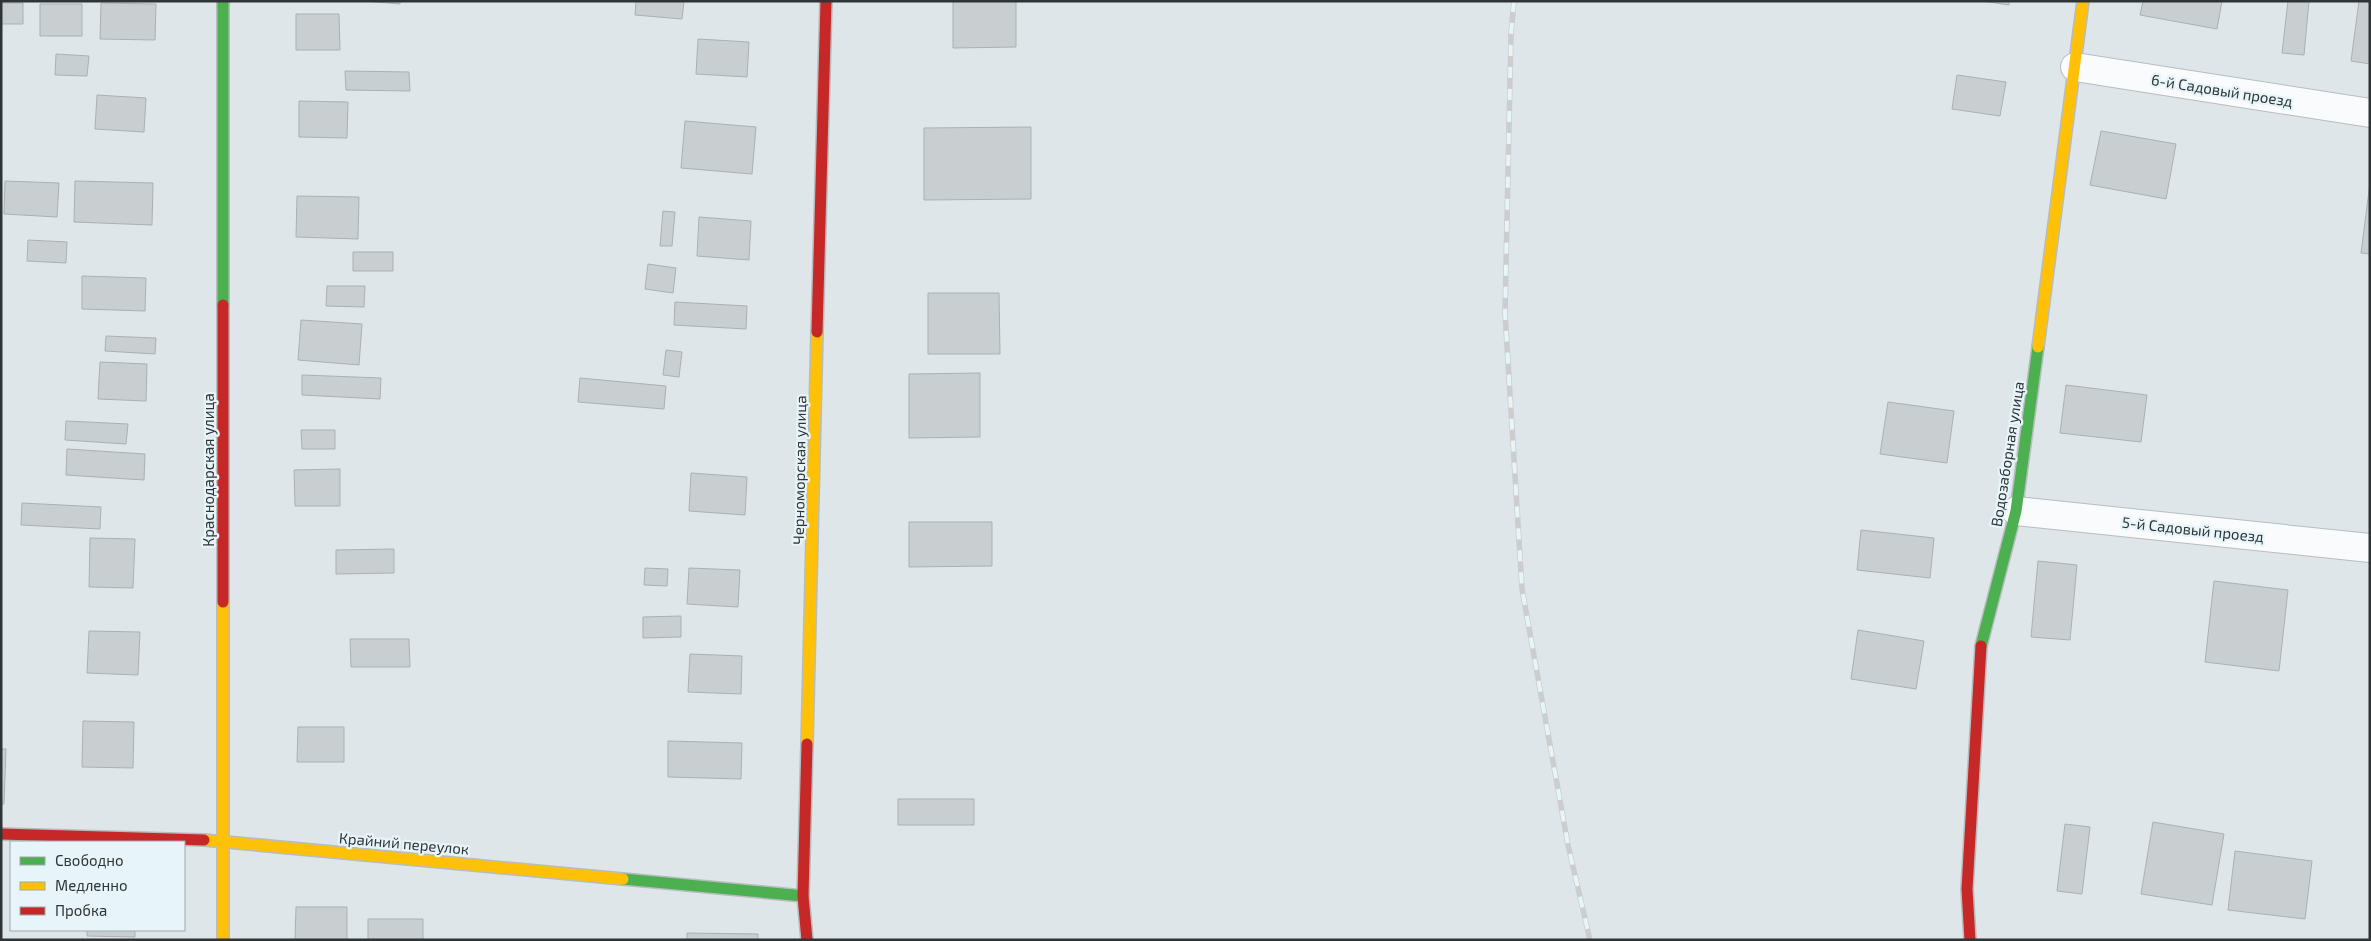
<svg xmlns="http://www.w3.org/2000/svg" width="2371" height="941" font-family="'Exo 2',sans-serif">
	<style>
		.building { fill: #c9cfd1; stroke: #abb1b3 }
		.lines { fill: none; stroke-linecap: round; stroke-linejoin: round }
		.street-casing { stroke: #b7bdbf; stroke-width: 30 }
		.fast-casing { stroke: #b7bdbf; stroke-width: 14 }
		.slow-casing { stroke: #b7bdbf; stroke-width: 14 }
		.jam-casing { stroke: #b7bdbf; stroke-width: 14 }
		.street { stroke: #fafbfc; stroke-width: 28 }
		.fast { stroke: #4caf50; stroke-width: 11 }
		.slow { stroke: #ffc107; stroke-width: 11 }
		.jam { stroke: #c62828; stroke-width: 11 }
		.rail-casing { stroke: #cbcdce; stroke-width: 5.5 }
		.rail { stroke: #e7f5fa; stroke-width: 4; stroke-dasharray: 11; stroke-linecap: butt }
		.labels { text-anchor: middle; dominant-baseline: central; stroke-width: 4.5; stroke-linejoin: round; paint-order: stroke }
		.street-label { font-size: 15px; fill: #2f3537; stroke: #e7f5fa }
	</style>
	<rect width="100%" height="100%" fill="#dee6e9"/>
	<path class="building" d="M365,1H400V4Z
		M636,1H684L682,19L635,15Z
		M953,1H1016V47L953,48Z
		M1982,1H2009V5Z
		M2143,1H2222L2217,29L2140,15Z
		M2288,1H2309L2304,55L2282,53Z
		M2359,1H2370V64L2351,61Z
		M1,3H23V24H1Z
		M101,3L156,4L155,40L100,39Z
		M40,4H82V36H40Z
		M296,14H339L340,50H296Z
		M698,39L749,42L747,77L696,74Z
		M56,54L89,56L87,76L55,75Z
		M345,71L409,72L410,91L346,90Z
		M1957,75L2006,82L2000,116L1952,109Z
		M97,95L146,98L144,132L95,129Z
		M299,101L348,102L347,138L299,137Z
		M685,121L756,127L752,174L681,168Z
		M1031,127V199L924,200V128Z
		M2101,131L2176,144L2166,199L2090,185Z
		M5,181L59,183L57,217L4,214Z
		M75,181L153,183L152,225L74,222Z
		M2370,183V254L2361,253Z
		M297,196L359,197L358,239L296,237Z
		M663,211L675,212L672,246H660Z
		M699,217L751,221L749,260L697,256Z
		M28,240L67,242L66,263L27,261Z
		M353,252H393V271H353Z
		M648,264L676,268L673,293L645,289Z
		M82,276L146,278L145,311L82,309Z
		M327,286H365L364,307L326,306Z
		M928,293H999L1000,354H928Z
		M675,302L747,306L746,329L674,325Z
		M301,320L362,324L359,365L298,360Z
		M106,336L156,338L155,354L105,351Z
		M666,350L682,352L679,377L663,375Z
		M100,362L147,364L146,401L98,399Z
		M980,373V437L909,438V374Z
		M302,375L381,378L380,399L302,395Z
		M580,378L666,386L664,409L578,402Z
		M2066,385L2147,395L2141,442L2060,433Z
		M1888,402L1954,411L1947,463L1880,454Z
		M66,421L128,424L126,444L65,440Z
		M301,430H335V449H302Z
		M67,449L145,454L144,480L66,475Z
		M340,469V506H295L294,470Z
		M691,473L747,477L745,515L689,511Z
		M22,503L101,507L100,529L21,525Z
		M909,522H992V566L909,567Z
		M1861,530L1934,538L1930,578L1857,570Z
		M90,538L135,539L133,588L89,587Z
		M394,549V573L336,574V550Z
		M2038,561L2077,565L2070,640L2031,637Z
		M645,568L668,569L667,586L644,585Z
		M689,568L740,570L738,607L687,604Z
		M2214,581L2288,590L2279,671L2205,662Z
		M681,616V637L643,638V617Z
		M1858,630L1924,641L1916,689L1851,679Z
		M89,631L140,632L138,675L87,673Z
		M350,639H409L410,667H351Z
		M690,654L742,656L741,694L688,692Z
		M83,721L134,722L133,768L82,767Z
		M298,727H344V762H297Z
		M668,741L742,743L741,779L668,777Z
		M1,749H6L4,804H1Z
		M898,799H974V825H898Z
		M2153,822L2224,834L2212,905L2141,894Z
		M2065,824L2090,827L2082,894L2057,891Z
		M2235,851L2312,861L2305,919L2228,910Z
		M296,907H347V940H295Z
		M368,919H423V940H368Z
		M87,930H135V937L87,936Z
		M687,933L758,934V940H687Z"/>
	<g class="lines">
		<defs>
			<path id="street" d="M2075,67L2370,113
				M2016,511L2370,548"/>
			<path id="fast" d="M223,1V305
				M1981,646L2016,511L2038,347
				M623,879L803,896"/>
			<path id="slow" d="M2038,347L2083,1
				M223,602V940
				M807,744L817,332
				M204,840L623,879"/>
			<path id="jam" d="M223,305V602
				M817,332L826,1
				M807,744L803,896L807,940
				M1,834L204,840
				M1970,940L1967,889L1981,646"/>
		</defs>
		<use href="#street" class="street-casing"/>
		<use href="#fast" class="fast-casing"/>
		<use href="#slow" class="slow-casing"/>
		<use href="#jam" class="jam-casing"/>
		<use href="#street" class="street"/>
		<use href="#fast" class="fast"/>
		<use href="#slow" class="slow"/>
		<use href="#jam" class="jam"/>
		<defs>
			<path id="rail" d="M1514,1L1511,34L1505,313L1522,589L1568,845L1590,940"/>
		</defs>
		<use href="#rail" class="rail-casing"/>
		<use href="#rail" class="rail"/>
	</g>
	<g class="labels">
		<g class="street-label">
			<text transform="translate(2222 90) rotate(9)">6-й Садовый проезд</text>
			<text transform="translate(2007 454) rotate(-81)">Водозаборная улица</text>
			<text transform="translate(208 470) rotate(-90)">Краснодарская улица</text>
			<text transform="translate(799 470) rotate(-89)">Черноморская улица</text>
			<text transform="translate(2193 529) rotate(6)">5-й Садовый проезд</text>
			<text transform="translate(404 843) rotate(5)">Крайний переулок</text>
		</g>
	</g>
	<rect width="2371" height="941" fill="none" stroke="#2f3537" stroke-width="5"/>
	<rect x="10" y="841" width="175" height="90" fill="#e7f5fa" stroke="#9da8ac"/>
	<rect x="20" y="857" width="25" height="8" fill="#4caf50" stroke="#9da8ac"/>
	<text x="55" y="866" font-size="15" fill="#2f3537">Свободно</text>
	<rect x="20" y="882" width="25" height="8" fill="#ffc107" stroke="#9da8ac"/>
	<text x="55" y="891" font-size="15" fill="#2f3537">Медленно</text>
	<rect x="20" y="907" width="25" height="8" fill="#c62828" stroke="#9da8ac"/>
	<text x="55" y="916" font-size="15" fill="#2f3537">Пробка</text>
</svg>
